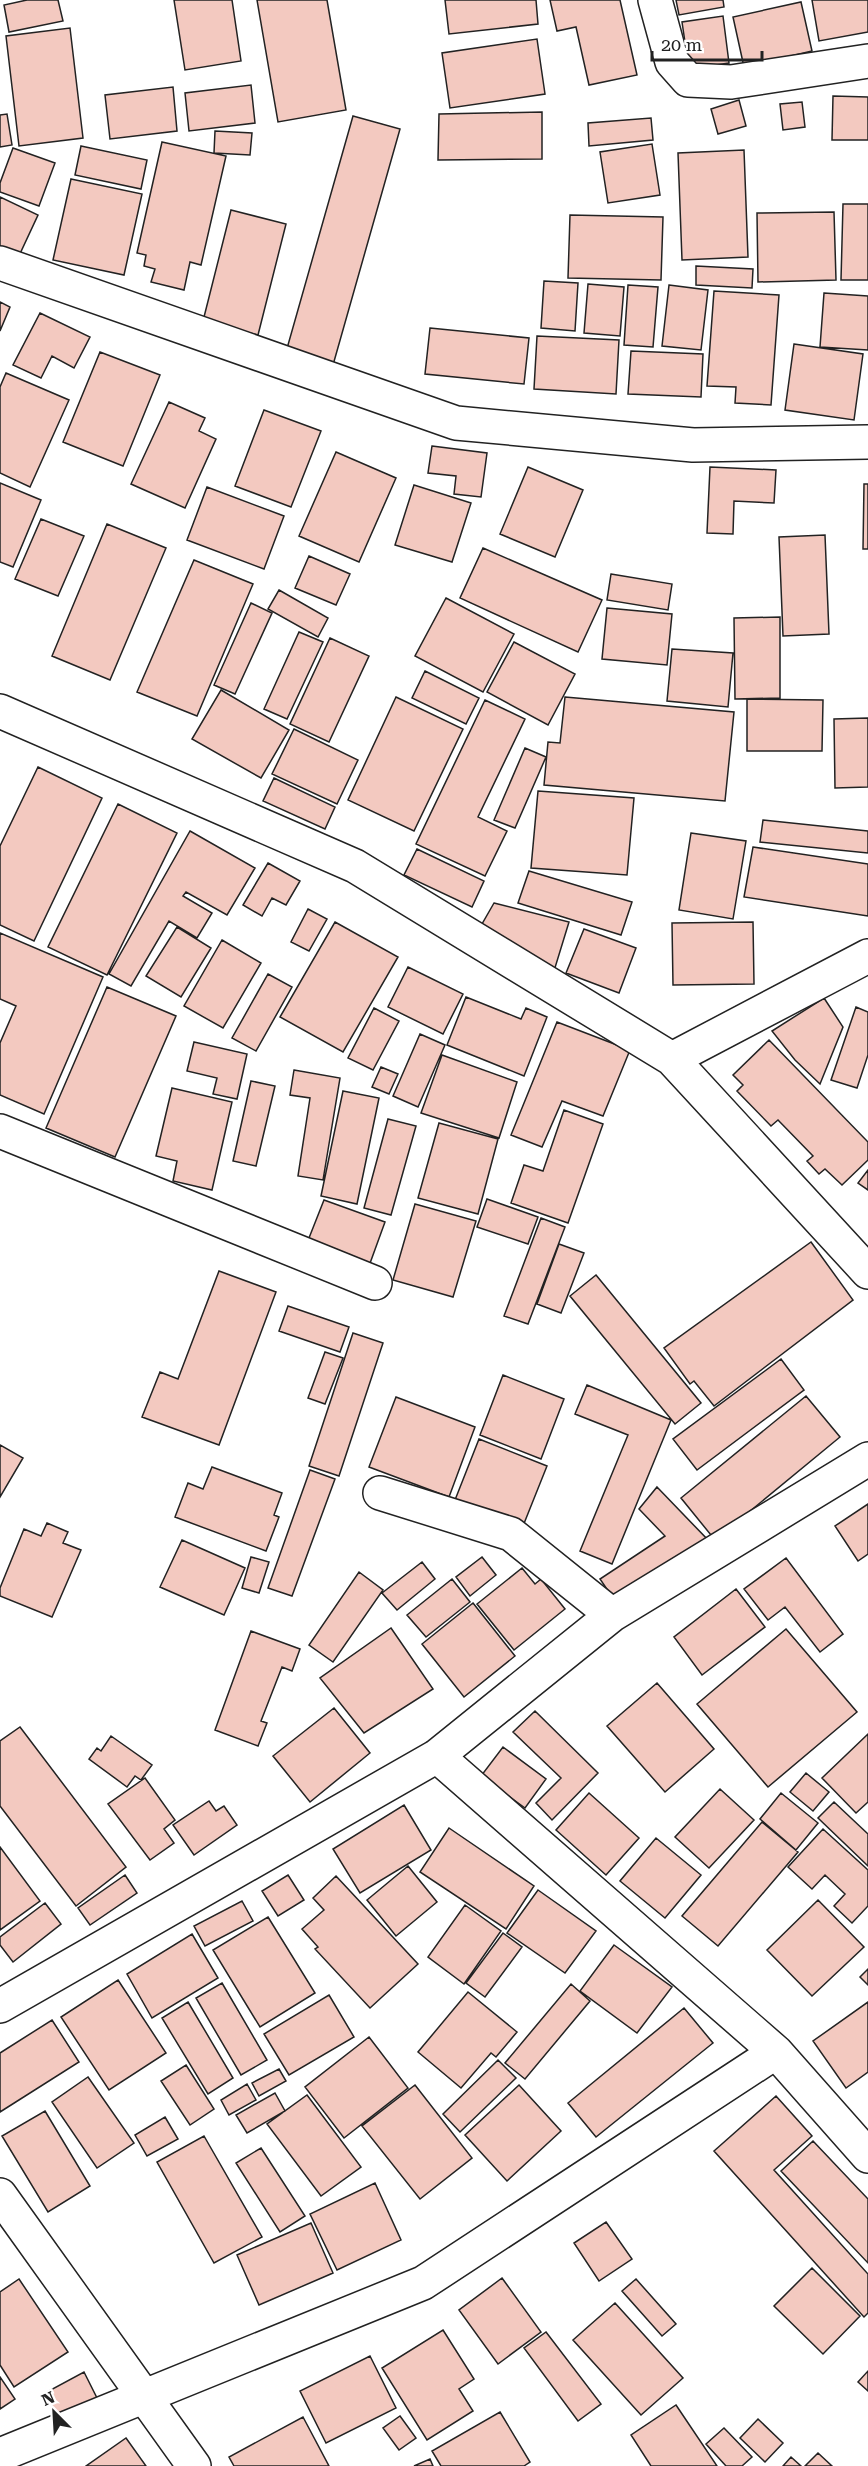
<svg xmlns="http://www.w3.org/2000/svg" width="868" height="2466" font-family="'Roboto Serif',serif">
	<style>
		.building { fill: #f3c9c0; stroke: #222; stroke-width: 1.5 }
		.lines { fill: none; stroke-linecap: round; stroke-linejoin: round }
		.minor-casing { stroke: #222; stroke-width: 36 }
		.minor { stroke: #fff; stroke-width: 33 }
	</style>
	<rect width="100%" height="100%" fill="#fff"/>
	<path class="building" d="M27,0H58L63,21L9,32L4,5Z
		M174,0H232L241,61L185,70Z
		M257,0H327L346,110L278,122Z
		M445,0H536L538,24L449,34Z
		M550,0H620L637,75L589,85L576,27L557,31Z
		M676,0H723L724,7L679,15Z
		M812,0H868V32L819,41Z
		M801,2L812,51L744,67L733,17Z
		M723,16L729,63L689,69L682,22Z
		M70,28L83,138L19,146L6,36Z
		M537,39L545,94L450,108L442,53Z
		M251,85L255,123L189,131L185,93Z
		M173,87L177,131L110,139L105,95Z
		M833,96L868,97V140H832Z
		M739,100L746,126L718,134L711,109Z
		M802,102L805,127L783,130L780,104Z
		M542,112V159L438,160L439,114Z
		M7,114L12,145L0,147V115Z
		M353,116L400,129L333,365L286,352Z
		M651,118L653,140L589,146L588,123Z
		M215,131L252,133L250,155L214,153Z
		M162,142L226,156L201,265L190,262L184,290L151,282L155,269L144,266L146,255L137,253Z
		M652,144L660,195L608,203L600,152Z
		M81,146L147,160L141,189L75,175Z
		M13,148L55,163L39,206L0,192V183Z
		M744,150L748,257L682,260L678,153Z
		M71,179L142,194L124,275L53,260Z
		M0,197L38,215L18,258L0,249Z
		M843,204H868V280H841Z
		M231,210L286,224L258,335L203,321Z
		M834,212L836,280L758,282L757,213Z
		M570,215L663,217L661,280L568,278Z
		M696,266L753,269L752,288L696,285Z
		M544,281L578,283L575,331L541,328Z
		M588,284L624,287L620,336L584,333Z
		M628,285L658,287L653,347L624,345Z
		M669,285L708,290L701,350L662,346Z
		M714,291L779,295L771,405L735,403L736,387L707,386Z
		M824,293L868,296V350L820,347Z
		M0,302L10,307L0,331Z
		M40,313L90,337L74,368L52,356L41,378L13,365Z
		M430,328L529,338L524,384L425,374Z
		M537,336L619,340L616,394L534,389Z
		M794,344L863,354L854,420L785,410Z
		M631,351L703,354L701,397L628,394Z
		M100,352L160,375L123,466L63,442Z
		M6,373L69,400L30,487L0,473V387Z
		M169,402L205,418L199,431L216,439L185,508L131,484Z
		M264,410L321,431L291,507L235,486Z
		M432,446L487,453L481,497L454,494L456,476L428,473Z
		M336,452L396,478L359,562L299,536Z
		M528,467L583,490L555,557L500,534Z
		M710,467L776,470L774,503L734,501L733,534L707,533Z
		M0,483L41,500L13,567L0,562Z
		M864,484H868V549H863Z
		M414,485L471,503L452,562L395,545Z
		M207,487L284,516L264,569L187,540Z
		M41,519L84,536L58,596L15,579Z
		M107,524L166,548L110,680L52,656Z
		M825,535L829,634L783,636L779,537Z
		M483,548L602,600L578,652L460,598Z
		M309,556L350,574L336,605L295,588Z
		M194,560L253,584L197,716L137,692Z
		M611,574L672,584L668,610L607,600Z
		M279,590L328,618L318,637L268,609Z
		M446,598L514,634L483,692L415,656Z
		M251,603L272,613L235,694L214,685Z
		M607,608L672,614L667,665L602,659Z
		M780,617V698L735,699L734,618Z
		M299,632L323,642L287,719L264,709Z
		M330,638L369,656L329,742L290,724Z
		M514,642L575,674L548,725L487,692Z
		M672,649L733,653L728,707L667,701Z
		M425,671L479,698L466,724L412,698Z
		M221,690L289,730L261,778L192,739Z
		M396,697L463,729L414,831L348,800Z
		M565,697L734,712L725,801L544,785L548,742L560,743Z
		M747,699L823,700L822,751H747Z
		M485,700L525,719L478,817L507,831L485,876L416,844Z
		M868,718V787L835,788L834,719Z
		M294,729L358,760L337,804L272,774Z
		M525,748L546,757L515,828L494,820Z
		M38,767L102,798L34,941L0,925V846Z
		M274,778L335,807L325,829L263,801Z
		M538,791L634,798L627,875L531,868Z
		M118,804L177,833L107,975L48,947Z
		M763,820L868,831V853L760,842Z
		M190,831L255,868L227,915L186,892L183,896L212,913L197,938L169,921L131,986L109,974Z
		M691,833L746,841L733,919L679,910Z
		M753,847L868,864V916L744,897Z
		M417,849L484,881L472,907L404,875Z
		M268,863L300,881L286,905L272,898L262,916L243,905Z
		M529,871L632,902L621,935L518,903Z
		M494,903L569,922L554,971L478,931Z
		M308,909L327,919L309,951L291,942Z
		M335,922L398,957L343,1052L280,1017Z
		M753,922L754,984L673,985L672,923Z
		M177,927L211,948L181,997L146,976Z
		M584,929L636,948L619,993L566,973Z
		M0,933L103,977L44,1114L0,1095V1043L16,1006L0,999Z
		M222,940L261,963L223,1028L184,1006Z
		M408,967L463,994L443,1034L388,1007Z
		M268,974L292,987L256,1051L232,1038Z
		M107,987L176,1016L115,1157L46,1128Z
		M466,997L521,1019L526,1008L547,1017L524,1076L447,1045Z
		M824,998L843,1027L820,1084L795,1060L772,1031Z
		M856,1007L868,1012V1055L857,1088L831,1080Z
		M374,1008L399,1021L373,1070L348,1058Z
		M557,1022L630,1050L603,1116L562,1101L542,1147L511,1135Z
		M420,1034L445,1045L418,1107L393,1096Z
		M769,1040L868,1142V1160L842,1185L825,1169L819,1174L807,1161L813,1156L778,1120L771,1126L737,1091L743,1085L733,1075Z
		M194,1042L247,1054L237,1099L213,1094L217,1078L187,1071Z
		M442,1055L517,1082L499,1138L421,1113Z
		M381,1067L398,1074L389,1094L372,1087Z
		M294,1070L340,1078L323,1180L298,1176L310,1098L290,1095Z
		M251,1081L275,1086L256,1166L233,1161Z
		M172,1088L232,1102L212,1190L173,1181L177,1161L156,1156Z
		M343,1091L379,1098L357,1204L321,1196Z
		M564,1110L603,1124L568,1223L511,1203L524,1165L543,1171Z
		M388,1119L416,1126L391,1215L364,1208Z
		M439,1123L498,1139L478,1214L418,1198Z
		M868,1170V1190L858,1183Z
		M487,1199L538,1217L528,1244L477,1227Z
		M324,1200L385,1222L369,1266L307,1243Z
		M415,1204L476,1221L453,1297L393,1280Z
		M541,1218L565,1227L528,1324L504,1316Z
		M811,1242L853,1300L714,1406L694,1381L690,1384L664,1348Z
		M559,1244L584,1253L561,1313L537,1304Z
		M219,1271L276,1292L219,1445L142,1417L160,1372L178,1379Z
		M596,1275L701,1403L675,1424L570,1296Z
		M288,1306L349,1327L340,1352L279,1331Z
		M353,1333L383,1343L339,1476L309,1466Z
		M325,1352L343,1358L325,1404L308,1398Z
		M781,1359L804,1390L697,1470L673,1439Z
		M503,1375L564,1399L541,1459L480,1435Z
		M587,1385L671,1420L612,1564L580,1551L628,1435L575,1414Z
		M806,1396L840,1437L715,1540L681,1498Z
		M396,1397L475,1427L449,1497L369,1467Z
		M479,1439L547,1466L523,1526L455,1500Z
		M0,1445L23,1458L0,1497Z
		M212,1467L282,1493L274,1515L279,1517L266,1551L175,1517L188,1483L203,1489Z
		M310,1470L335,1479L292,1596L268,1588Z
		M657,1487L709,1541L617,1604L600,1579L665,1536L639,1509Z
		M868,1504V1554L858,1561L835,1526Z
		M47,1523L68,1532L63,1543L81,1550L52,1617L0,1596V1588L24,1529L41,1536Z
		M182,1540L245,1568L224,1615L160,1587Z
		M251,1557L269,1562L259,1593L242,1588Z
		M482,1557L496,1575L470,1596L456,1577Z
		M786,1558L843,1634L820,1652L785,1607L768,1620L744,1589Z
		M422,1562L435,1579L397,1610L382,1593Z
		M522,1568L535,1584L541,1579L565,1609L514,1650L477,1604Z
		M359,1572L383,1590L333,1662L309,1645Z
		M452,1579L470,1602L426,1637L407,1615Z
		M736,1589L765,1627L702,1675L674,1637Z
		M473,1603L515,1656L464,1697L422,1644Z
		M391,1628L433,1689L364,1733L320,1678Z
		M786,1629L857,1712L768,1787L697,1704Z
		M251,1631L300,1649L292,1671L282,1667L261,1721L267,1723L258,1746L215,1730Z
		M657,1683L714,1749L665,1792L607,1726Z
		M334,1708L370,1753L310,1802L273,1756Z
		M535,1711L598,1773L552,1820L536,1803L561,1778L513,1732Z
		M20,1727L126,1867L76,1906L0,1806V1741Z
		M868,1734V1802L856,1813L822,1778Z
		M111,1736L152,1765L141,1780L135,1776L127,1787L89,1759L97,1748L101,1751Z
		M503,1747L546,1779L525,1808L481,1776Z
		M806,1773L829,1792L813,1811L790,1792Z
		M145,1778L175,1820L164,1829L174,1843L150,1860L108,1804Z
		M720,1789L754,1820L709,1868L675,1837Z
		M589,1793L639,1838L606,1875L556,1830Z
		M781,1793L818,1823L796,1850L760,1819Z
		M209,1801L216,1811L224,1806L237,1825L194,1855L173,1825Z
		M834,1802L868,1834V1866L818,1818Z
		M404,1805L431,1850L360,1893L333,1849Z
		M762,1822L798,1852L718,1946L682,1916Z
		M449,1828L534,1886L506,1929L420,1872Z
		M823,1829L868,1870V1906L852,1923L834,1906L845,1894L825,1875L812,1889L788,1867Z
		M656,1838L701,1875L665,1918L620,1881Z
		M0,1847L40,1901L0,1930Z
		M408,1866L437,1902L396,1936L367,1900Z
		M125,1875L137,1893L90,1925L78,1908Z
		M288,1875L304,1900L278,1916L262,1891Z
		M336,1876L418,1964L370,2008L315,1949L318,1947L302,1929L324,1910L313,1898Z
		M538,1890L596,1931L565,1973L507,1933Z
		M818,1900L864,1947L812,1996L767,1950Z
		M242,1901L253,1921L205,1946L194,1926Z
		M45,1903L61,1924L13,1962L0,1945V1937Z
		M465,1905L501,1931L464,1984L428,1957Z
		M268,1917L315,1993L260,2027L213,1950Z
		M503,1933L522,1947L485,1997L466,1983Z
		M192,1934L218,1978L152,2018L127,1974Z
		M614,1945L672,1987L637,2033L580,1991Z
		M868,1969V1985L860,1977Z
		M118,1980L166,2053L109,2090L61,2017Z
		M222,1983L267,2060L241,2075L196,1998Z
		M571,1984L590,2001L525,2079L505,2063Z
		M468,1992L517,2032L496,2057L491,2053L461,2088L418,2052Z
		M329,1995L354,2037L289,2075L264,2034Z
		M188,2002L233,2078L208,2094L162,2018Z
		M868,2002V2072L846,2088L813,2041Z
		M684,2008L713,2043L596,2137L568,2103Z
		M52,2020L79,2062L0,2112V2053Z
		M369,2037L408,2088L344,2138L305,2087Z
		M498,2060L516,2078L460,2132L443,2114Z
		M186,2065L214,2109L190,2125L161,2081Z
		M279,2069L286,2081L259,2096L252,2083Z
		M88,2077L134,2143L97,2168L52,2102Z
		M247,2084L256,2100L229,2115L221,2100Z
		M415,2085L472,2158L420,2199L362,2126Z
		M519,2085L561,2131L507,2181L465,2135Z
		M275,2093L285,2111L247,2133L236,2115Z
		M307,2095L361,2167L321,2196L267,2124Z
		M776,2096L812,2136L774,2170L868,2274V2313L864,2317L714,2151Z
		M45,2111L90,2186L48,2212L2,2136Z
		M165,2117L178,2139L147,2156L135,2135Z
		M204,2136L262,2237L214,2263L157,2162Z
		M813,2141L868,2199V2263L781,2171Z
		M261,2148L305,2216L280,2232L236,2163Z
		M375,2183L401,2240L337,2270L310,2214Z
		M606,2222L632,2259L599,2281L574,2243Z
		M311,2223L333,2273L259,2305L237,2255Z
		M812,2268L860,2316L823,2354L774,2306Z
		M502,2278L541,2332L498,2364L459,2310Z
		M19,2279L68,2352L14,2387L0,2365V2292Z
		M636,2279L676,2324L662,2336L622,2291Z
		M615,2303L683,2378L641,2415L573,2340Z
		M443,2330L474,2379L459,2389L473,2411L427,2440L382,2368Z
		M546,2332L601,2404L578,2421L524,2348Z
		M370,2356L396,2408L326,2443L300,2391Z
		M868,2371V2391L858,2382Z
		M84,2372L97,2398L59,2419L45,2393Z
		M0,2377L15,2399L0,2409Z
		M676,2405L717,2466H651L631,2435Z
		M500,2412L530,2462L524,2466H441L432,2451Z
		M400,2416L416,2438L399,2450L383,2428Z
		M303,2417L329,2466H234L229,2457Z
		M758,2419L783,2443L765,2462L740,2438Z
		M724,2428L752,2457L742,2466H726L706,2444Z
		M126,2438L146,2466H86Z
		M818,2453L832,2466H805Z
		M791,2457L801,2466H783Z
		M430,2459L433,2466H414Z"/>
	<g class="lines">
		<defs>
			<path id="minor" d="M655,0L672,62L688,80L731,82L868,61
				M0,263L456,423L693,445L868,442
				M0,711L355,866L672,1059L868,1272
				M672,1059L868,956
				M0,1131L375,1283
				M380,1493L511,1534L612,1615
				M437,1756L776,2052L868,2156
				M0,2006L437,1756L612,1615L868,1459
				M0,2195L194,2466
				M0,2455L423,2283L776,2052"/>
		</defs>
		<use href="#minor" class="minor-casing"/>
		<use href="#minor" class="minor"/>
	</g>
	<g transform="translate(54 2412) rotate(336)" stroke="#ffffff" stroke-width="4.5" paint-order="stroke">
	<path d="M0-4.5L10 22L0 15L-10 22Z" fill="#222222"/>
	<text y="-9" font-size="16" font-weight="bold" text-anchor="middle" fill="#222222">N</text>
	</g>
	<path d="M652 51v9h110v-9" fill="none" stroke="#222222" stroke-width="3"/>
	<text x="661" y="51" font-size="18" fill="#222222" stroke="#ffffff" stroke-width="4.5" paint-order="stroke">20 m</text>
</svg>
